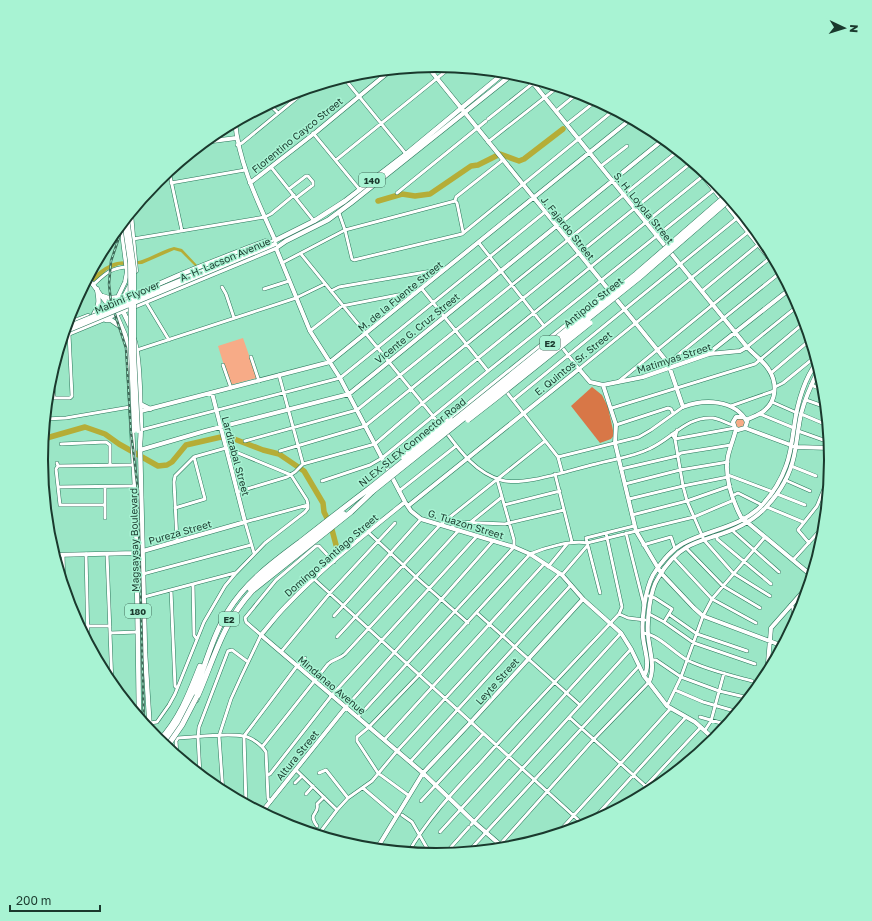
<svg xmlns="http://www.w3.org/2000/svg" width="872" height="921" font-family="'Golos Text',sans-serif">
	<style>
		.green { fill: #f7ab87 }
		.forest { fill: #d87747 }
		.water { fill: #b5ad37 }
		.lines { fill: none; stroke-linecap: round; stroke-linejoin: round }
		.river { stroke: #b5ad37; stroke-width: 5.5 }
		.street-casing { stroke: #2a765a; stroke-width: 4 }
		.secondary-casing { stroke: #2a765a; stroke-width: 5 }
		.primary-casing { stroke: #2a765a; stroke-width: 5.5 }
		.highway-casing { stroke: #2a765a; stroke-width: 6 }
		.street { stroke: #fff; stroke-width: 3 }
		.secondary { stroke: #fff; stroke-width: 4 }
		.primary { stroke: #fff; stroke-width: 4.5 }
		.highway { stroke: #fff; stroke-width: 5 }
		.rail-casing { stroke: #3f6b59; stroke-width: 2.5 }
		.rail { stroke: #a8f3d3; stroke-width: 1; stroke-dasharray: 3; stroke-linecap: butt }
		.secondary-bridge-casing { stroke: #2a765a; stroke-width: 5; stroke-linecap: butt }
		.primary-bridge-casing { stroke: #2a765a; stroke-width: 5.5; stroke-linecap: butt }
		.highway-bridge-casing { stroke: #2a765a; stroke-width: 6; stroke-linecap: butt }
		.secondary-bridge { stroke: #fff; stroke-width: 4 }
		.primary-bridge { stroke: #fff; stroke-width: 4.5 }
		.highway-bridge { stroke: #fff; stroke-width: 5 }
		.labels { text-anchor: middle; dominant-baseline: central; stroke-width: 3; stroke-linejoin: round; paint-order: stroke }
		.shield { fill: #a8f3d3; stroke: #45715f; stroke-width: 1 }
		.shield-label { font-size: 9px; font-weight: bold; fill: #1a392d }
		.street-label { font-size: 10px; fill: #1a392d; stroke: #a8f3d3 }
		.rim { fill: none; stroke: #1a392d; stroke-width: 2 }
	</style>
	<rect width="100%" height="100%" fill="#9be6c6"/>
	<path class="green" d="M243,338L257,378L230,385L218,346Z
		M735.5 423a4.5 4.5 0 1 1 9 0a4.5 4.5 0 1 1-9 0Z"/>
	<path class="forest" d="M592,387L602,395L608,407L614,435L611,439L600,443L571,406Z"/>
	<path class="water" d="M174,247L182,249L198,266L196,267L181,252L174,250L142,264L119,265L107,270L96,280L82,288C88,279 106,264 117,262C125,260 134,263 142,260C153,256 163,250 174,247Z"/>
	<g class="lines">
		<path class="river" d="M378,201L402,194L415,196L430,194L471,166L478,165L500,154L519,161L524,159L563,129
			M43,439L85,427L105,434L119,444L158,466L167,465L172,462L186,445L221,437H229L263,450L279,454L304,471L323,503L324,512L331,526L336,545L341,552"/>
		<defs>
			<path id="street" d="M344,78L406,154
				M269,104L278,113
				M556,111L578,93
				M488,119L537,80
				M567,124L596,101
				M313,133L360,190
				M488,142L558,87
				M237,145L242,143L309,88
				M336,160L451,67
				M601,166L627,146
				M271,167L314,221
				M169,171L182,231
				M171,183L245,170
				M289,189L306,176H308L313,182V185L296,198
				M397,193L486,121
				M455,201L456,197L503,160
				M455,201L457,203L463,232
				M339,213L345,230L352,259L354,260L462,234L614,110
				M133,239L265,217L271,214L294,195
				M479,243L544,326
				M301,254L442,427
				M282,263L345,230L455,201
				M93,285C105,274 110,268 127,267
				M222,287L226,294L234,318
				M264,289L289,281
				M422,289L488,371
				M331,291L339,287L443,269H445
				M702,291L759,244
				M146,302L169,340
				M310,331L342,306L413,292L415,293
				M561,346L579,369L748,232
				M747,347L799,305
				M137,350L296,298L325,284
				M251,357L259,381
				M668,363L781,272
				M223,365L231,388
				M52,371L54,398H70L72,396L69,334
				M771,373L810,340
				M279,375L303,464
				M618,382L770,258
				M811,385L824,390
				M775,387L783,383L815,357
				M505,390L558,457L562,472
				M513,400L737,218
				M806,400L826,407
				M772,402L797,413
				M731,406L774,391
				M612,408L755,364L805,322
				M760,414L794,428
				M801,414L827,425
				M45,419L66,418L130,407
				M616,425L668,408L671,409L673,413
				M141,430L340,378L545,212
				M677,430L675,439L735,428
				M445,431C460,451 476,473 501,480C523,487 573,469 596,464C614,459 633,457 649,449C672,439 686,416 713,418C720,419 726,423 733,425
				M798,431L829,442
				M672,434L675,439L683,486L687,501L704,540L733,573L770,596
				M245,441L357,410L678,151
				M61,444L106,442L110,445V465
				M280,451L365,426L692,162
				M558,457L639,437L651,430L683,407
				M57,463L58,466L56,469L60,505H105
				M58,466L134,465
				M791,466L816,476
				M621,469L677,456L681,453L731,445
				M555,474L572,542
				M728,475L773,492
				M785,480L810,491
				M322,481L370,465L382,458L488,371L714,190
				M625,484L680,470L728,462
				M58,487L135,486
				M105,487V518
				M399,491L456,446
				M237,492L287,477L295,472L303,464L375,444L425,401L703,176
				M777,494L805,505
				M732,496L738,493L762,505
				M629,499L683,486L728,477
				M504,505L560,491
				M767,507L803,522
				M175,508L205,499L194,457
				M632,515L687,501L730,486
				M471,522L502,497
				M451,528L457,522L505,524L564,510
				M733,530L734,532L779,572
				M368,532L416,577L468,623
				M626,533L644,605
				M717,536V539L771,584
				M586,538L600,593
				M586,538L634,526
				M177,541L174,482L175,476L194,457L226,448L291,475L307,500L308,505
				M809,543L798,530L817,506L830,474
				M643,545L671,537L675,549
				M686,548L723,586L760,608
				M254,553L245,522L308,505
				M86,554L88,643
				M107,554L112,685
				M63,555L64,587
				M674,558L712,599L756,623
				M793,560L824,526
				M548,567L567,544
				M143,574L251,545
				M562,575L587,546
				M314,579L585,826
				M193,584L194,635L196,638
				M171,590L175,686L177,688
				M649,596L655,598L672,609L664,622
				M144,597L235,573
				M791,605L793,608L794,625
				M477,613L580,705
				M619,614L628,618L645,620
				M649,614L664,622L694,643L755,664
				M670,615L697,634L747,651
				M334,616L421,519
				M79,626H110
				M110,633L138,632
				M643,633C659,635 673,652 687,660C707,670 730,675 752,681
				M337,637L440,525L545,441
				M281,652L330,593L395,523
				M652,660H656L681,677L719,691L749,698
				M675,690L703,702L738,712
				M667,706L681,677L703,616L712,599L765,537
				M346,707L494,540
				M134,712H139
				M358,717L514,547V540L497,479
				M569,717L651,791
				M700,717L728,725
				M150,723L157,722L169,705L175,694L204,622L225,586L235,574L265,543L305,512L308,508V505
				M705,730L711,721L724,673
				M244,736L297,666L305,658
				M244,736L246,805
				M384,740L544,564
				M262,747L328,664C333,659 340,659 345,654L459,530
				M701,752L714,738
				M177,756L176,741L178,738C197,737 225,733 243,736C251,737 262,745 266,752L268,798L270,802
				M410,762L571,585
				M296,770L337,810
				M319,773L326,770L348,798
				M200,775L198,737L199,727L228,651L232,650L248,662
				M267,775L270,774L332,695L477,536
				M295,783L302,776
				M363,788L396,816
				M223,792L219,736L231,699L241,677L261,635L246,622L245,618L276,580L316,546H319L334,562
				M306,794L313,786
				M408,795L378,773L359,744L357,741V737L369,727L419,675L530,554C544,548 571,540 587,543L694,517L734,500
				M421,801L483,734
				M632,801L701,727
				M402,815L412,822L431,855
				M471,825L631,649
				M317,826C307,812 320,815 317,804L324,797
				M587,826L686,717
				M440,832L621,633
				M318,835L337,810L348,798L372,781L397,751L560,573
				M556,835L670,709
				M495,850L594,739L649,682
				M468,852L639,666
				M408,853C428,818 455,790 482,761C527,711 573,663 619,614L622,607L606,533
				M444,855L469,827"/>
			<path id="secondary" d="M427,66L668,363L683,407C704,399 735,399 747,422L745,428L738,430L735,428L733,422L736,417H742
				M529,78L747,347C754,355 764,361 769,370C777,382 777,400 765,410C760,415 752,417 746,420
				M235,122C239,164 258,202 275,240
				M205,142L236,138
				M250,183L316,132L391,70
				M131,213L136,271
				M276,248L310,331L340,378L405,502L411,511L421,519L514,547L530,554L562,575L583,599L621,633L631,649L644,676L667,706L695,722L715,740
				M88,278L106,302L114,308
				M103,296L109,298L118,297
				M120,304L131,283
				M113,307L125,282L127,272L121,225
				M709,353L790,289
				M603,385L643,377L709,354L740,351L747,347
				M141,411L330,362L631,119
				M745,428L796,447L830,448
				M736,429C734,438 730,447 728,456C724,476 732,500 741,517L812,576
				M140,450L205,431L349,394L664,139
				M405,502C364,535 321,569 285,607C276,616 269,626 261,635L423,773L474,822L505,849
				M408,506L579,369L590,382L603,385L616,425L615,443L636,531L661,573L694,608L703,616L783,646
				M54,555L136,553L245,522L212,393
				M767,674L771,628L809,585
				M644,676C651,665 644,649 643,637C641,620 645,590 653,575C660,564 671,550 682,544C709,529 741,528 763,504C773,493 781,480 786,466C791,453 792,440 794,427C797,405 803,381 817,362
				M649,682C656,667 649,650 648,634C647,619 650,590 658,578C665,566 675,554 687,547C696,542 706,539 715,536C735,530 753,522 767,506C780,492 790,475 794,456C797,442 798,428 801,414C805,398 812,383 819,369
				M261,813L346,707
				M376,850L423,773L471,722L583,599"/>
			<path id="primary" d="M692,162L780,271
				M714,180L766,245
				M264,246L314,221L345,201L406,154L505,72
				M121,303C164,279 212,262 258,244L266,241L270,242
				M122,309L131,328
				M115,312L125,335L128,347L136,509L139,718
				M94,314C100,306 99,299 97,289
				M106,320H111L121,327
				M67,324L88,316
				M63,336L276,248L286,241L328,220L351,203L514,73
				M134,339C139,355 139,374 140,391C140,409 142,426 140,444L145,653L150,732
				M140,404L150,409"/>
			<path id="highway" d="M450,419L603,296L607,294L612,295
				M250,589L261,578L344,514
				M196,700C214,660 221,625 252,591L351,512L373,491
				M159,741C179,720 189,694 200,666
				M163,745C175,730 186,714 193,696C205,667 212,637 228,611C246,582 273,562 300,542C323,524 346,506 370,488"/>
		</defs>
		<use href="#street" class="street-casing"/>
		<use href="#secondary" class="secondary-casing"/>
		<use href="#primary" class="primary-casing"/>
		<use href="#highway" class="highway-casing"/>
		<use href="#street" class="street"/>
		<use href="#secondary" class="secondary"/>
		<use href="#primary" class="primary"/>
		<use href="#highway" class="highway"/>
		<defs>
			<path id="rail" d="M125,220L111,261L109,284L111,302L126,348L131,432L138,491L144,725"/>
		</defs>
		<use href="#rail" class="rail-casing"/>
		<use href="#rail" class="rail"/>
		<defs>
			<path id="secondary-bridge" d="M127,218L134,268V353L138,431
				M124,221L130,262L131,353L134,431"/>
			<path id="primary-bridge" d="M65,328L264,246
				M64,332L275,244"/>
			<path id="highway-bridge" d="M468,420L495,399L590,323
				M403,457L450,419
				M370,488L636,274L727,195
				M373,491L639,278L730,199
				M166,748L182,725L197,696"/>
		</defs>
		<use href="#secondary-bridge" class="secondary-bridge-casing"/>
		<use href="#primary-bridge" class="primary-bridge-casing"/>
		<use href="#highway-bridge" class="highway-bridge-casing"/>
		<use href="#secondary-bridge" class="secondary-bridge"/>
		<use href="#primary-bridge" class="primary-bridge"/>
		<use href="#highway-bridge" class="highway-bridge"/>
	</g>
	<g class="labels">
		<g class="shield">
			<rect x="359" y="173" width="26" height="14" rx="3"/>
			<rect x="540" y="336" width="20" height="14" rx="3"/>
			<rect x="125" y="604" width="26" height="14" rx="3"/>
			<rect x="219" y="612" width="20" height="14" rx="3"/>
		</g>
		<g class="shield-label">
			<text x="372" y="180">140</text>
			<text x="550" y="343">E2</text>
			<text x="138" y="611">180</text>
			<text x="229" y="619">E2</text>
		</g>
		<g class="street-label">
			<text transform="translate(297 135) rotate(-39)">Florentino Cayco Street</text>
			<text transform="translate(644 208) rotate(51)">S. H. Loyola Street</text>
			<text transform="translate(568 228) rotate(51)">J. Fajardo Street</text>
			<text transform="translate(225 259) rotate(-23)">A. H. Lacson Avenue</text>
			<text transform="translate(400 296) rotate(-39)">M. de la Fuente Street</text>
			<text transform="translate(127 297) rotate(-23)">Mabini Flyover</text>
			<text transform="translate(593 302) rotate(-39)">Antipolo Street</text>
			<text transform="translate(417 328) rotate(-39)">Vicente G. Cruz Street</text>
			<text transform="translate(674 358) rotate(-18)">Matimyas Street</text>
			<text transform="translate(573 363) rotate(-39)">E. Quintos Sr. Street</text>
			<text transform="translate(412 442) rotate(-39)">NLEX-SLEX Connector Road</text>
			<text transform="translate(236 456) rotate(75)">Lardizabal Street</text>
			<text transform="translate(466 524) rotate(17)">G. Tuazon Street</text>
			<text transform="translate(180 532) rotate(-16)">Pureza Street</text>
			<text transform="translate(134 540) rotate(-91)">Magsaysay Boulevard</text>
			<text transform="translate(331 555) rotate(-41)">Domingo Santiago Street</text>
			<text transform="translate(497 681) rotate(-48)">Leyte Street</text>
			<text transform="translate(332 685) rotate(40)">Mindanao Avenue</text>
			<text transform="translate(297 755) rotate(-51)">Altura Street</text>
		</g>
	</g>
	<path d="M0 0H872V921H0ZM48 460a388 388 0 1 1 776 0a388 388 0 1 1-776 0Z" fill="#a8f3d3" fill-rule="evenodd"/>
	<path class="rim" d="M48 460a388 388 0 1 1 776 0a388 388 0 1 1-776 0Z"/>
	<g transform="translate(844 28) rotate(94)" stroke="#a8f3d3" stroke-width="3" paint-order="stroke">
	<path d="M0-3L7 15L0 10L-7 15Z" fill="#1a392d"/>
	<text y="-6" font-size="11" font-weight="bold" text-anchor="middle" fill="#1a392d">N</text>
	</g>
	<path d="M10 905v6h90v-6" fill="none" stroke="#1a392d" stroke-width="2"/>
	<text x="16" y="905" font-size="12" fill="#1a392d" stroke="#a8f3d3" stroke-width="3" paint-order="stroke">200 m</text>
</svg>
